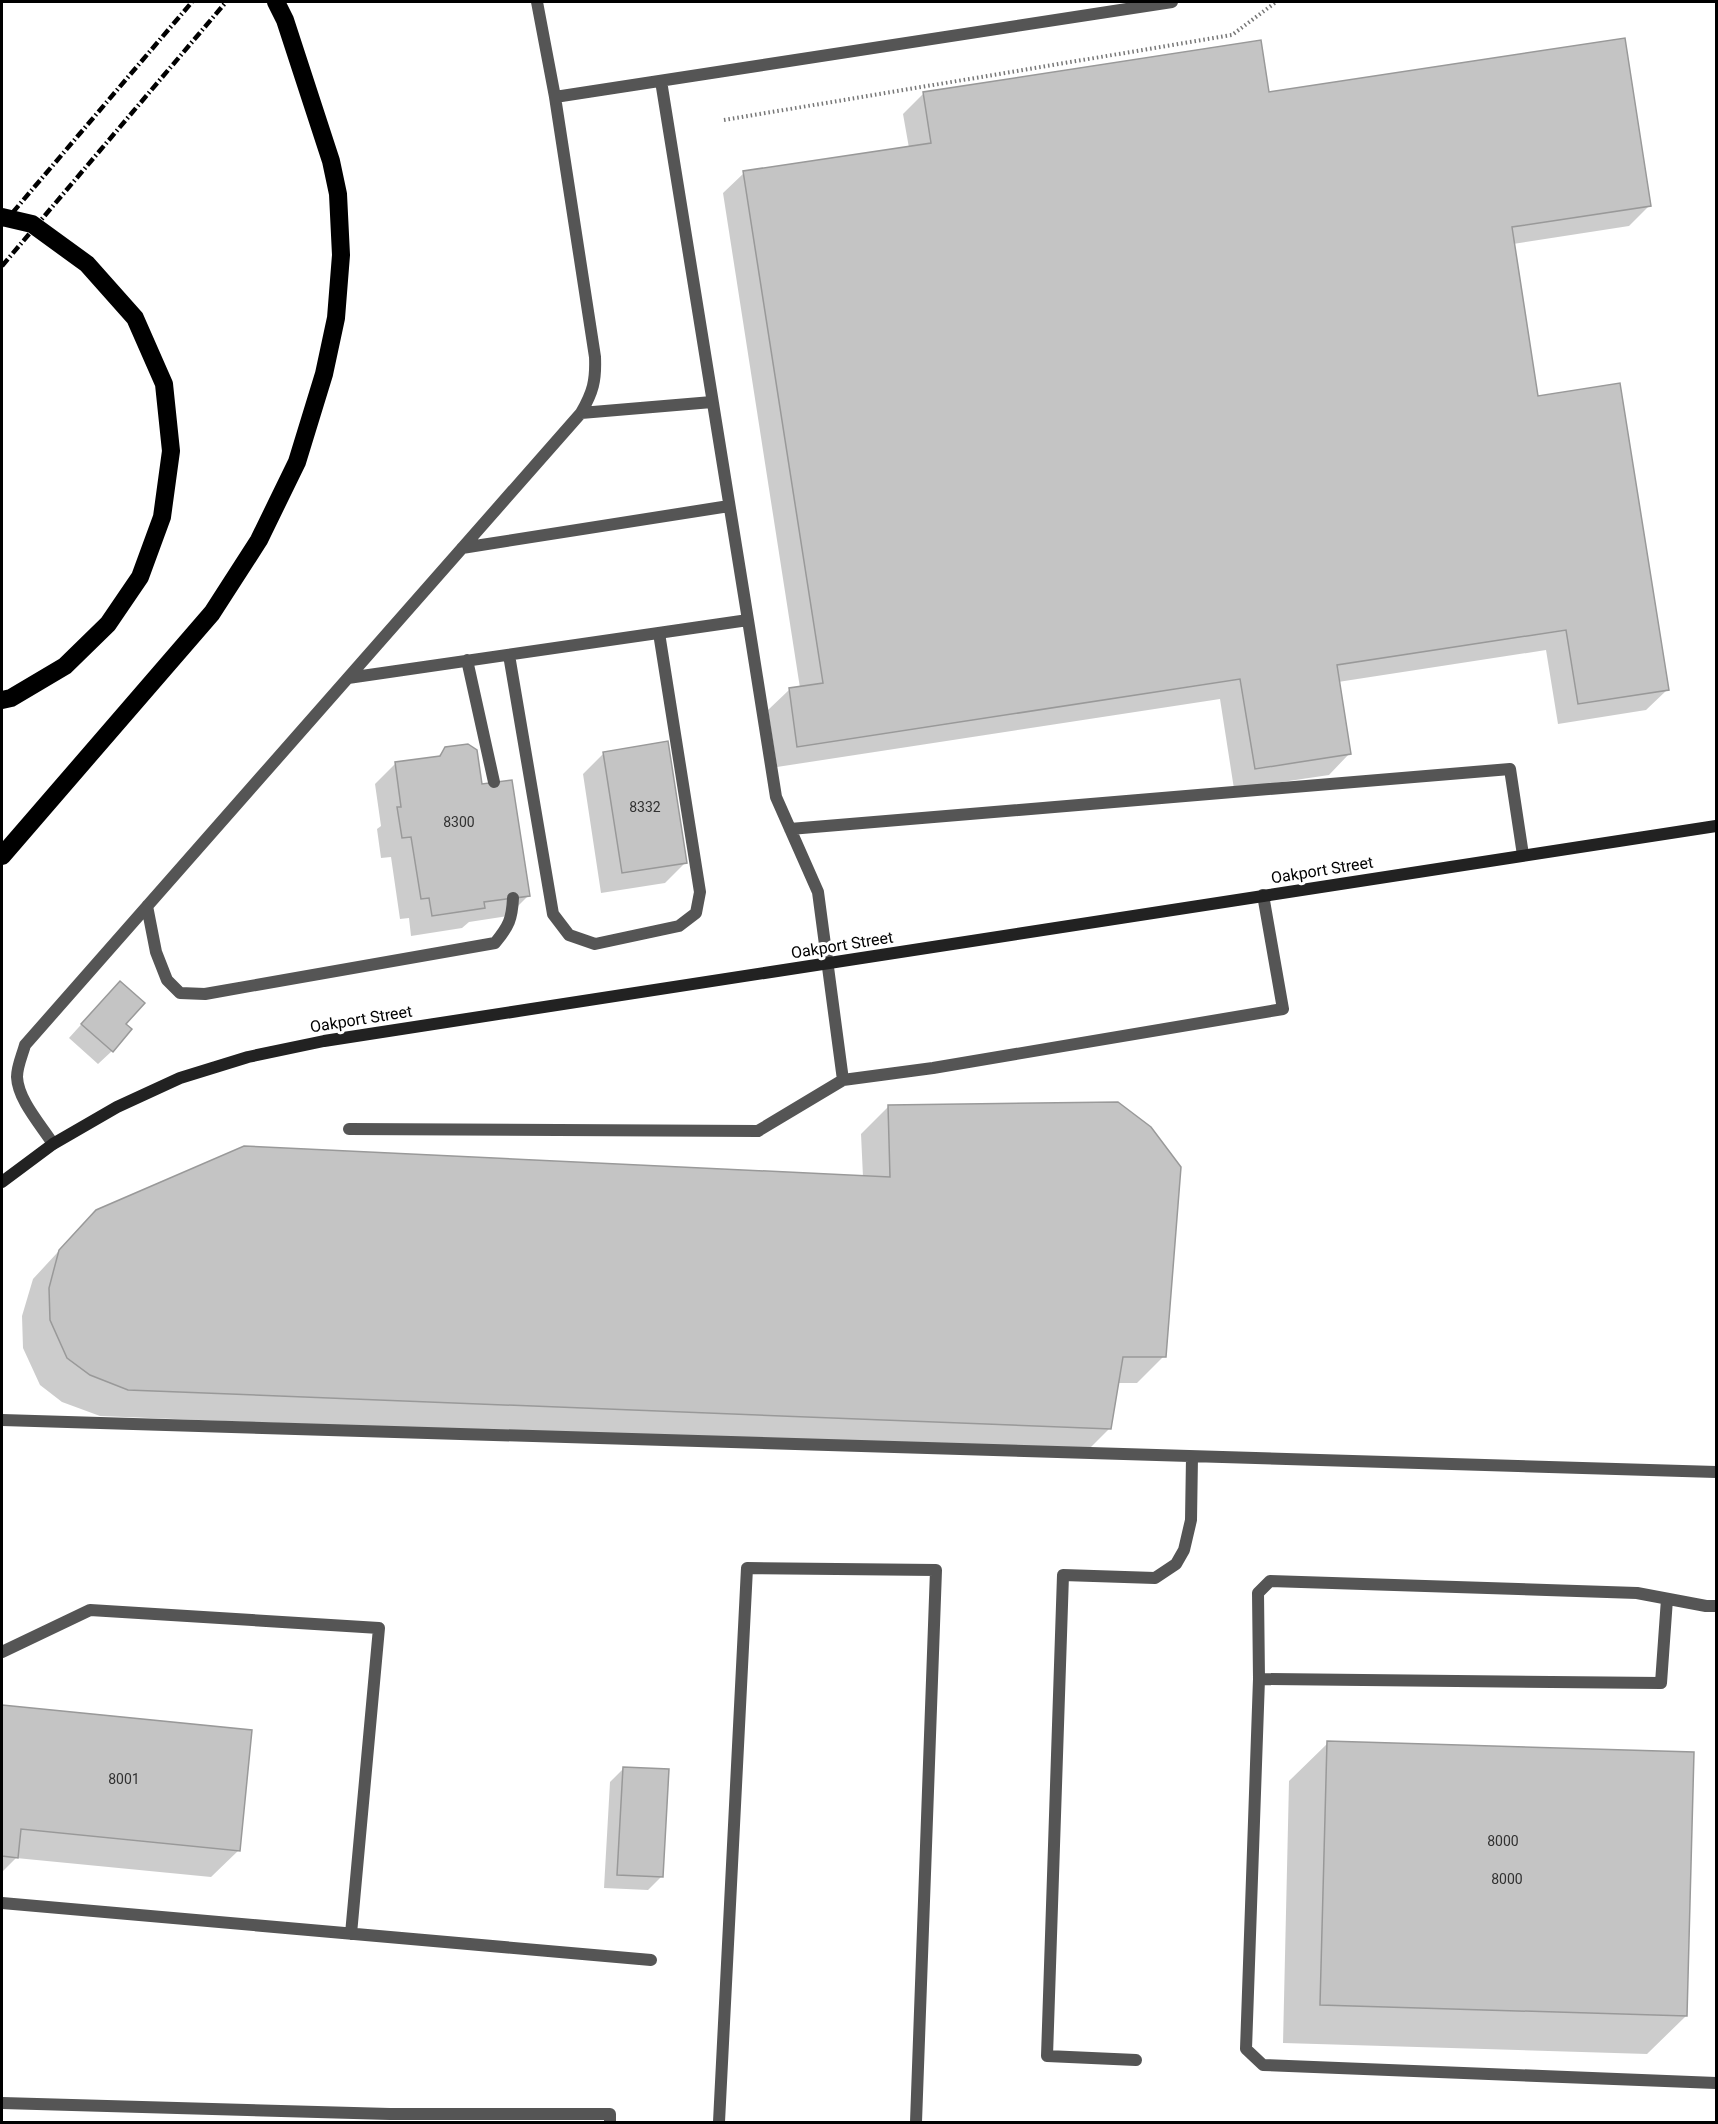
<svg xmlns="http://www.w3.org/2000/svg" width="1718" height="2124" font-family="Roboto,sans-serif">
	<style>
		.shadow { fill: #0003 }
		.building { fill: #c4c4c4; stroke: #999; stroke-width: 1.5 }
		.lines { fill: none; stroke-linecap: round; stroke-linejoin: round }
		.path { stroke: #777; stroke-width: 4; stroke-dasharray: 1.5 3; stroke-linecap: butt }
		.lane { stroke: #555; stroke-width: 12 }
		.secondary { stroke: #222; stroke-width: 12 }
		.highway { stroke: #000; stroke-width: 18 }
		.rail { stroke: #000; stroke-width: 4.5; stroke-dasharray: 9 3 1.5 3; stroke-linecap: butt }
		.labels { text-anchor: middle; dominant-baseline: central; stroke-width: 6; stroke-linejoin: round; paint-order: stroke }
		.number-label { font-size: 14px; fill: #313131 }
		.street-label { font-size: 16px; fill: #000; stroke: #fff }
	</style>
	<rect width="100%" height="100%" fill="#fff"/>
	<path class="shadow" d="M924,93L1268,94L1650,205L1629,226L1513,244L1537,398L1667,690L1646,710L1558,724L1546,650L1338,682L1349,754L1329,775L1234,789L1220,699L777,767L768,710L789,690L800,688L723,193L744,173L909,148L903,114Z
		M446,749L481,786L529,895L508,916L469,922L462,928L411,936L409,918L400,919L391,857L381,858L377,829L381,826L375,784L395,764L437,757Z
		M604,753L686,862L665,883L601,893L583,774Z
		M106,997L112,1051L98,1064L69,1038Z
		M889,1106L1164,1356L1137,1383H1117L1110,1428L1083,1455L100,1416L62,1402L40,1385L23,1348L22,1316L33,1279L69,1240L863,1177L861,1134Z
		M2,1707L250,1731L239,1850L211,1877L16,1858L2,1872Z
		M1328,1743L1686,2016L1647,2054L1283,2043L1289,1781Z
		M624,1768L662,1876L648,1890L604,1888L610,1782Z"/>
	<path class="building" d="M1625,38L1651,206L1512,227L1538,396L1620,383L1669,690L1578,704L1566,630L1337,665L1351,754L1255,769L1240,679L797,747L789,688L823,683L743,171L931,143L923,92L1261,40L1269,92Z
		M668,741L687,863L622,873L603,752Z
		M468,744L477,750L482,784L512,780L530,896L484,902L485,908L432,916L429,898L421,899L411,837L402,838L397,807H401L395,762L440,756L445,747Z
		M120,981L145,1003L126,1024L132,1029L113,1052L81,1024Z
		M1118,1102L1151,1127L1181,1167L1166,1357H1123L1111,1429L128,1390L90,1375L67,1358L50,1320L49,1288L59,1250L96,1210L244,1146L890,1177L888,1105Z
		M2,1705L252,1730L240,1851L21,1829L18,1858L2,1856Z
		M1327,1741L1694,1752L1687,2016L1320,2005Z
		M623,1767L669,1769L663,1877L617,1875Z"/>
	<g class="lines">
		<path class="path" d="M724,120L1232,35L1276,2"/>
		<path class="lane" d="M661,81L748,620
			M555,97L1172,2
			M581,413L712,402
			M462,548L729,506
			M509,655L553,914L569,935L595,944L679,926L696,913L700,892L659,633
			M467,660L494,782
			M348,678L748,620L776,797L818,892L843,1080
			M790,829L1510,769L1523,855
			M147,906L156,952L167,980L180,993L205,994L495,943C509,926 512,919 513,898
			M349,1129L758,1131L843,1080L933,1068L1283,1009L1263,895
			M53,1144C41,1125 18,1100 17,1077C17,1066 22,1056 25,1045L581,413C593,392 596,381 595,357L555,97L537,2
			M2,1420L1716,1472
			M1716,1606H1706L1637,1593L1270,1581L1258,1593L1259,1679L1246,2049L1263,2065L1716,2083
			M2,1652L90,1610L379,1628L351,1934
			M1259,1679L1661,1683L1667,1599
			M2,1903L651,1960
			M1136,2060L1047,2056L1063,1575L1155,1578L1176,1564L1184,1550L1191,1520L1192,1457
			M2,2103L390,2114H610V2122
			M719,2122L747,1568L936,1570L916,2122"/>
		<path class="secondary" d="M2,1182L53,1144L117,1107L180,1078L248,1057L324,1041L1716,826"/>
		<path class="highway" d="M2,217L32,224L87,264L135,318L164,384L171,451L162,517L140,577L108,624L65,666L11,698L2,700
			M2,856L212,613L259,540L297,462L324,374L336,318L341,255L338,194L331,161L285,20L276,2"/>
		<path class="rail" d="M2,225L192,2
			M2,266L226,2"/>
	</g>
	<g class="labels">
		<g class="number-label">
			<text x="645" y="807">8332</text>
			<text x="459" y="822">8300</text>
			<text x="124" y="1779">8001</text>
			<text x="1503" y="1841">8000</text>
			<text x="1507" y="1879">8000</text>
		</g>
		<g class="street-label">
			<text transform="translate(1322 870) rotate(-9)">Oakport Street</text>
			<text transform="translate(842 945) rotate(-9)">Oakport Street</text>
			<text transform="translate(361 1019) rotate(-9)">Oakport Street</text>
		</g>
	</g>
	<rect width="1718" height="2124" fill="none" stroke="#000000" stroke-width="6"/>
</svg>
